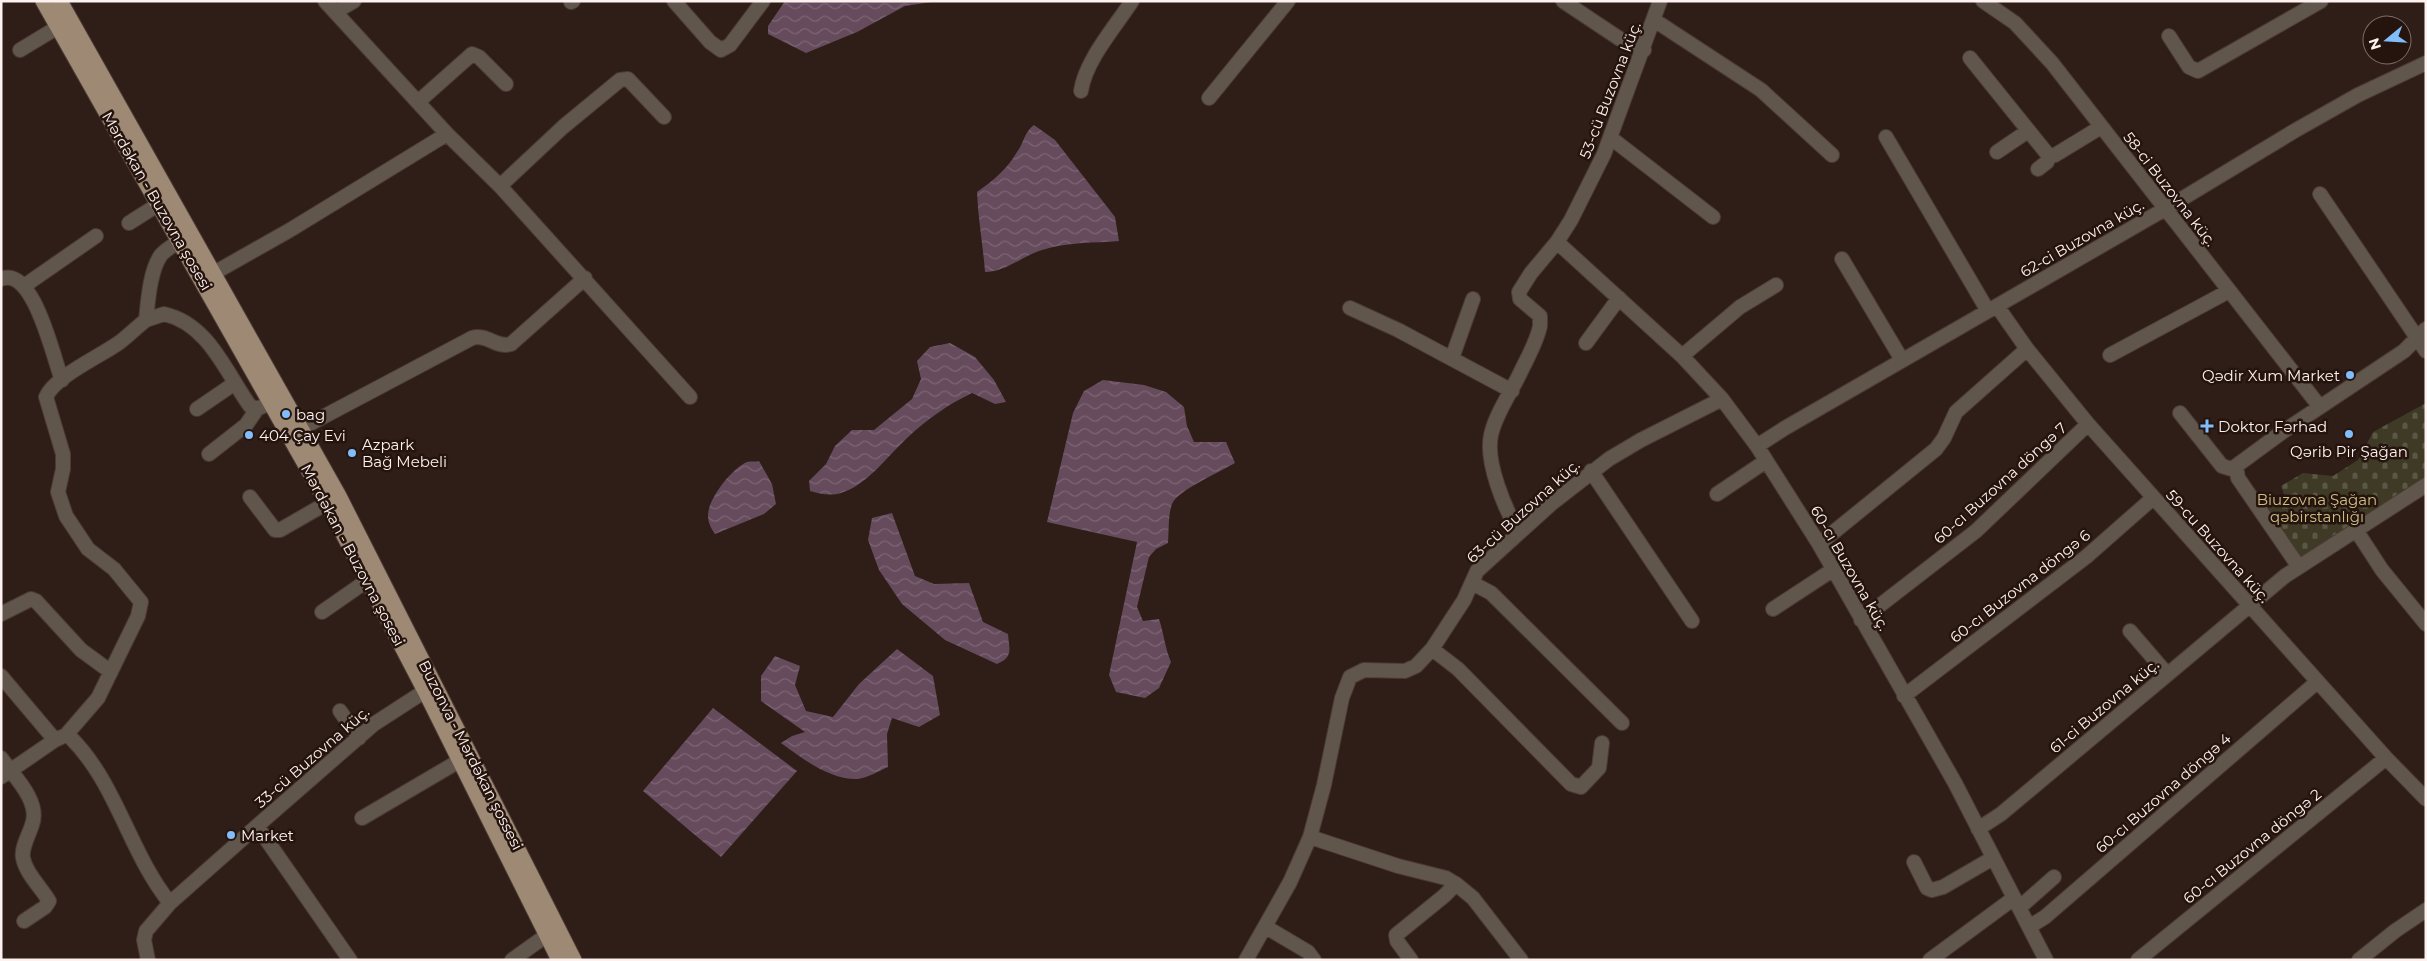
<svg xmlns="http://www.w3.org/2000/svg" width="2427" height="961" font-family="Montserrat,sans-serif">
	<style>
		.cemetery { fill: url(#cemetery-stones) }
		.water { fill: url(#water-waves) }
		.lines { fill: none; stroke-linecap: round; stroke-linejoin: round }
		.minor-casing { stroke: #4c3b35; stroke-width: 16 }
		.major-casing { stroke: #4c3b35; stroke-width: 17 }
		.minor { stroke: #60564c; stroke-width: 14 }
		.major { stroke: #9e8974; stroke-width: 15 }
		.poi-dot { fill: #80bdfa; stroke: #25140e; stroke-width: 2 }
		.labels { text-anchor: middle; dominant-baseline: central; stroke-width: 5; stroke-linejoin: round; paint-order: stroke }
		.street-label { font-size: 15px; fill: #fdf2ef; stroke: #25140e }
		.poi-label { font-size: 15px; fill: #fdf2ef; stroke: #25140e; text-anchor: start }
		.park-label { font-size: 15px; fill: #cdc087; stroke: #25140e }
	</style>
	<defs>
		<pattern id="cemetery-stones" width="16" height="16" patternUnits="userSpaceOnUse" patternTransform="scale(1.25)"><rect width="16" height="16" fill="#3e3a26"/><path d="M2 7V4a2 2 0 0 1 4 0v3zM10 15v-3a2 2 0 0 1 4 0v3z" fill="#5b5746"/></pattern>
		<pattern id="water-waves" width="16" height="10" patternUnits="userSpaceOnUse" patternTransform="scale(1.25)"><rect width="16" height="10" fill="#664b5d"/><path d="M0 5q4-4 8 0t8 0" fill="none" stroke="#7d6575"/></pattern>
	</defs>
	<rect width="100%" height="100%" fill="#2f1d17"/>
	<path class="cemetery" d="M2426,403V480L2300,559L2265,510L2285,497L2281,486L2303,473L2333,476L2358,460L2373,432Z"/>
	<path class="water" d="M785,1H938L905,6L857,32L806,53L768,34V26Z
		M1034,125L1055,140L1115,217L1119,241C1094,243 1066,242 1042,250C1022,256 1006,272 985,272C983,245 978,219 977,192C993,181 1007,169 1017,152C1024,143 1024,132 1034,125Z
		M950,343L975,357L994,380L1006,402L995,404L972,393C947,405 926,420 906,439C886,458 867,485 841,493C830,496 820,494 810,491L809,481L826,464L835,446L852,430H874L912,399L921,379L917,361L930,347Z
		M1103,380L1144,385L1166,392L1184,407L1187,426L1194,442H1226L1235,463C1220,472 1178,490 1172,504C1168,515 1169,531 1168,543L1156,549L1149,557L1137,607L1143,621L1159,619C1164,634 1165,648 1171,662L1159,688L1145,698L1116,692L1109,675L1137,542L1047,522L1073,413L1084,391Z
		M759,461L772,484L776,504L764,514L715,534C711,528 708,523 708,515C708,499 732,468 747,462C750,461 756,462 759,461Z
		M892,513L915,576L934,584L969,583L983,622L1008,634C1009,649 1014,657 997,664L945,640L902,604L879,570L868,540L872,518Z
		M897,649L933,676L940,715L919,727L892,718L887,734L888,767C879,771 867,778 858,779C830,780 803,759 781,743L792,736L805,732L761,701V676L775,656L800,666L795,685L806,711L833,717L859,684Z
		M713,708L797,771L721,857L643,791Z"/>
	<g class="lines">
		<defs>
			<path id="minor" d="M325,1L447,134L500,186L690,397
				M674,1L710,42L721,50L730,45L763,1
				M1563,1L1620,39L1644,50
				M1983,1L2015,23L2052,63L2320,407
				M571,2L573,1
				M335,12L354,1
				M1654,20L1761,90L1832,155
				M2169,36L2189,67L2198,71L2321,1
				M20,50L58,27
				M1970,58L2049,156L2055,155L2101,127
				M1081,91C1085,61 1115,27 1132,1
				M1209,98L1288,1
				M418,102L472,54L479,57L506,84
				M1886,137L1988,311
				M1611,138L1713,217
				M1997,152L2028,131
				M2038,169L2047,162L2049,156
				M500,186L563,127L620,80L628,79L664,117
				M2320,194L2426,351
				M129,223L159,204
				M1557,242L1682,356L1722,399L1757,446L1819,544L1955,783L2046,960
				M1842,259L1902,360
				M214,273L290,230L447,134
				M1,279C34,265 54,361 62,380
				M24,286L96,236
				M1997,306L2027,349L2088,424L2386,758L2426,799
				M1350,308L1398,330L1512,391
				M146,320L164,314C209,324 226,373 250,406L257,409L272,402
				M1586,343L1619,298
				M2110,355L2229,291
				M1682,356L1740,307L1776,285
				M1452,358L1473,299
				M197,409L235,383
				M2180,413L2222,466L2235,470
				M302,428L472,338C487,333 497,349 511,344L585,278
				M1757,446L1785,428L2165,209L2296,130L2358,95L2426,63
				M209,454L246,425L257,409
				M1591,471L1692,621
				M1717,494L1766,461
				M250,497L275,530H280L327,503
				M2356,530L2382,570L2426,624
				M1519,533C1505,509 1485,462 1491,435C1496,412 1513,390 1522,369C1529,355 1537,341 1540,326V316L1520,299L1519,292L1531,273L1557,242L1571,220L1604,154L1660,1
				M1819,544L1936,449L1944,438L1956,412L2027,349
				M2299,567L2238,478L2236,466L2281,433L2404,351L2426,329
				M1472,583L1491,593L1622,723
				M1773,609L1834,569
				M322,612L368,580
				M1,614L31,599L36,601L81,650L111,672
				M1861,620L1976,531L2088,424
				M2130,631L2167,674
				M1432,649L1458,669L1571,784L1581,787L1599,768L1602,743
				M1,676L55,740
				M1904,696L2086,557L2153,498
				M340,711L359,738
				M66,735L98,698L138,616L141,602L114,569L88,549L66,516L58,492L63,469V454L46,397C55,376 101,356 120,342C129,335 137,327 146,320C148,301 150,270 161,255C166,249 174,245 180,241
				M1,758C14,776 41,802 32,825C29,835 21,848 23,858C26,874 41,887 49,901L45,907L24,921
				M1,777L55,740L66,735L71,738C117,784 129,852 170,903
				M362,818L459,761
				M1978,829L2001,814L2285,576L2426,485
				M1310,837L1398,866L1446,878L1456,884L1473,898L1521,960
				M1914,862L1927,888L1932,890L1943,887L1993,858
				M2019,908L2054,877
				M1266,927L1308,952L1314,960
				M2029,927L2045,917L2317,682
				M148,960L144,940L146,931L170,903L257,826
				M350,960L257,826L374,724L425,691
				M512,960L547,935
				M1246,960L1290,882L1310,837L1324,785L1342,698L1350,677L1364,670L1405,671L1416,666L1432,649L1464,600L1477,571L1551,504L1609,459L1641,440L1722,399
				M1411,960L1397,941L1396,935L1444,896L1456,884
				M1930,960L2014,898
				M2138,960L2386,758
				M2359,960L2395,931L2426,910"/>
			<path id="major" d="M43,1L327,503L425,691L559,960
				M60,1L339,496L574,960"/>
		</defs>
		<use href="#minor" class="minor-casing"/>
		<use href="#major" class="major-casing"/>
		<use href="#minor" class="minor"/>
		<use href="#major" class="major"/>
	</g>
	<g class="poi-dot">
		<circle cx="2350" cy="375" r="5"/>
		<circle cx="286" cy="414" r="5"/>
		<path d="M2204.5 418.5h5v5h5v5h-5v5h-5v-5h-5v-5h5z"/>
		<circle cx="2349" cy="434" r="5"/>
		<circle cx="249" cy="435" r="5"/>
		<circle cx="352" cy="453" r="5"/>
		<circle cx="231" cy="835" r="5"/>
	</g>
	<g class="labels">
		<g class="street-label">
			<text transform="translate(1610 90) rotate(-69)">53-cü Buzovna küç.</text>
			<text transform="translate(2170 189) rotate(52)">58-ci Buzovna küç.</text>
			<text transform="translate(157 201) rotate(60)">Mərdəkan - Buzovna şosesi</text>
			<text transform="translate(2082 238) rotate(-30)">62-ci Buzovna küç.</text>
			<text transform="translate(2000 483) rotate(-42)">60-cı Buzovna döngə 7</text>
			<text transform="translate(1523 511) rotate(-42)">63-cü Buzovna küç.</text>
			<text transform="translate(2218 546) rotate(48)">59-cu Buzovna küç.</text>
			<text transform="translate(353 555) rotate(62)">Mərdəkan - Buzovna şosesi</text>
			<text transform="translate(1850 568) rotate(60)">60-cı Buzovna küç.</text>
			<text transform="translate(2020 586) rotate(-38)">60-cı Buzovna döngə 6</text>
			<text transform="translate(2104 706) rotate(-40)">61-ci Buzovna küç.</text>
			<text transform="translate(471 755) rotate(63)">Buzonva - Mərdəkan şossesi</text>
			<text transform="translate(312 757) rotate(-41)">33-cü Buzovna küç.</text>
			<text transform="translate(2163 793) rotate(-41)">60-cı Buzovna döngə 4</text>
			<text transform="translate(2252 846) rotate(-39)">60-cı Buzovna döngə 2</text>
		</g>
		<g class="poi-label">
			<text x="2340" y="375" text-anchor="end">Qədir Xum Market</text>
			<text x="296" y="414">bag</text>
			<text x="2218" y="426">Doktor Fərhad</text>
			<text x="259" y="435">404 Çay Evi</text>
			<text x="362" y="444">Azpark<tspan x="362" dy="17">Bağ Mebeli</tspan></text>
			<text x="2349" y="451" text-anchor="middle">Qərib Pir Şağan</text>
			<text x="241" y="835">Market</text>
		</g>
		<g class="park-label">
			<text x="2317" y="499">Biuzovna Şağan<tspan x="2317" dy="17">qəbirstanlığı</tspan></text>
		</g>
	</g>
	<rect width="2427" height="961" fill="none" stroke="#fdf2ef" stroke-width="5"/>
	<g transform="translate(2387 40) rotate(252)"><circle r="24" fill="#25140e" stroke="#7b6d68"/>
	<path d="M0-4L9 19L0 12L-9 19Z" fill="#80bdfa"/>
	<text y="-8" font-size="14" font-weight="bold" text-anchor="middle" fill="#fdf2ef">N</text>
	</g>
</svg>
